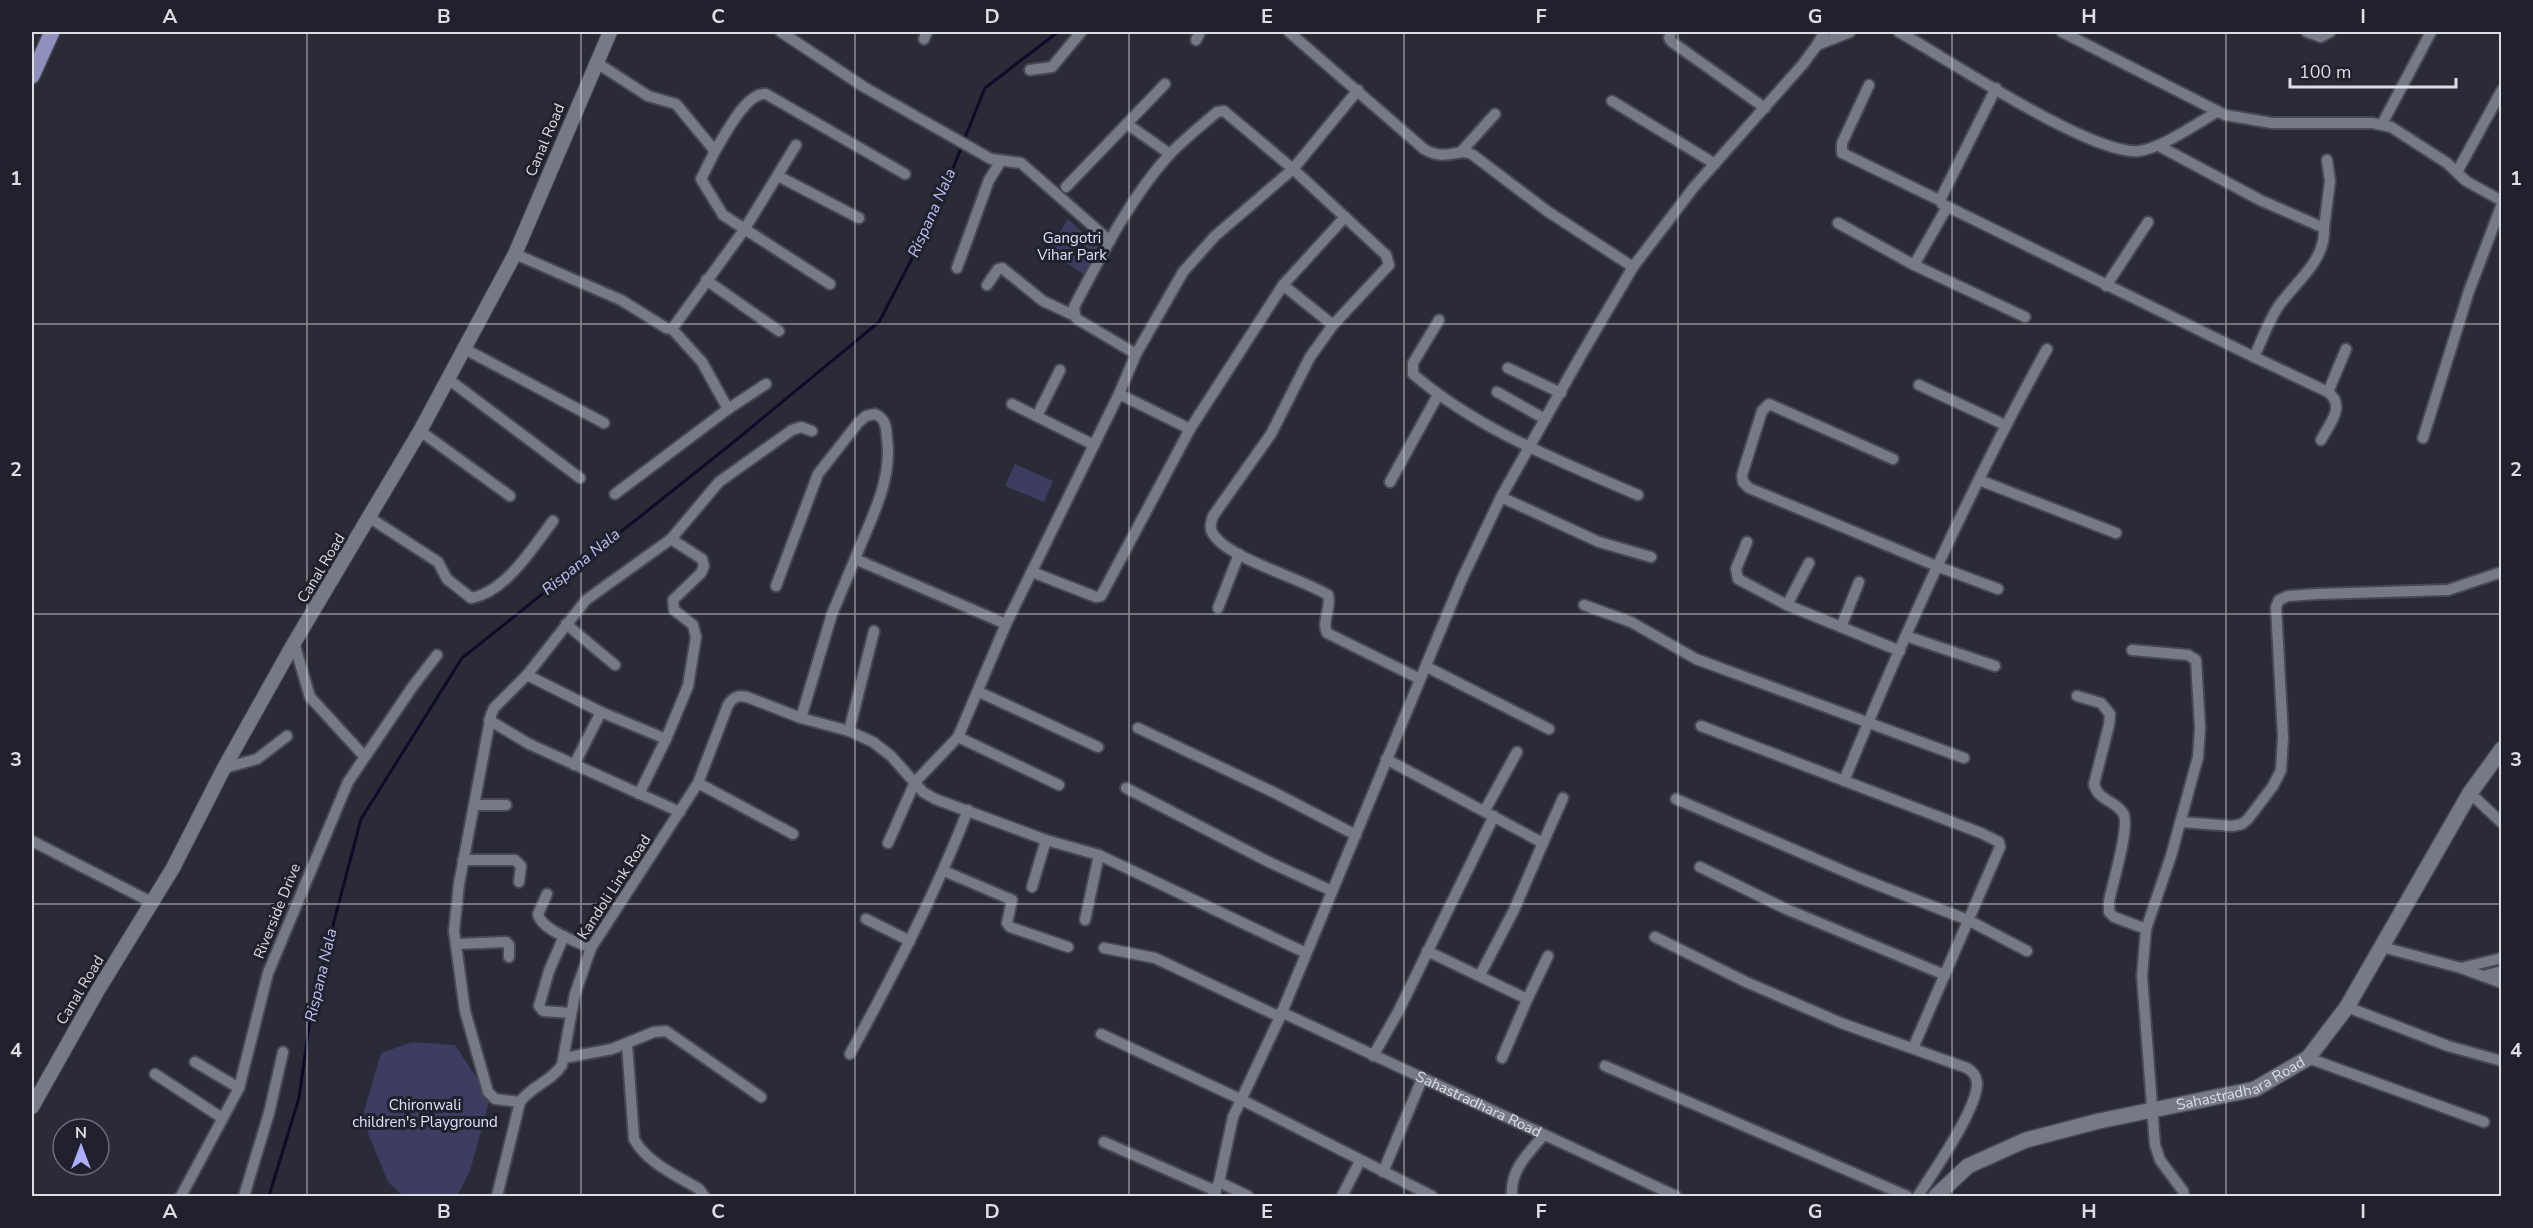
<svg xmlns="http://www.w3.org/2000/svg" width="2533" height="1228" font-family="'Nunito Sans',sans-serif">
	<style>
		.green { fill: #3c3d60 }
		.lines { fill: none; stroke-linecap: round; stroke-linejoin: round }
		.stream { stroke: #0e0b2a; stroke-width: 3 }
		.minor-casing { stroke: #484852; stroke-width: 14 }
		.tertiary-casing { stroke: #484852; stroke-width: 16 }
		.secondary-casing { stroke: #484852; stroke-width: 18 }
		.primary-casing { stroke: #484852; stroke-width: 18 }
		.minor { stroke: #787987; stroke-width: 10 }
		.tertiary { stroke: #787987; stroke-width: 14 }
		.secondary { stroke: #787987; stroke-width: 15 }
		.primary { stroke: #8f90be; stroke-width: 15 }
		.grid { fill: none; stroke: #dddde5; stroke-width: 1.5; stroke-opacity: 0.55 }
		.labels { text-anchor: middle; dominant-baseline: central; stroke-width: 6; stroke-linejoin: round; paint-order: stroke }
		.street-label { font-size: 15px; fill: #dddde5; stroke: #21212d }
		.park-label { font-size: 15px; fill: #dfe1fc; stroke: #21212d }
		.water-label { font-size: 16px; font-style: italic; fill: #bfc1f6; stroke: #21212d }
		.neatline { fill: none; stroke: #dddde5; stroke-width: 2 }
		.grid-label { font-size: 20px; text-anchor: middle; font-weight: bold; fill: #dddde5 }
	</style>
	<rect width="100%" height="100%" fill="#2a2b37"/>
	<path class="green" d="M1068,219L1103,251L1088,277L1048,251Z
		M1015,464L1053,481L1044,502L1005,486Z
		M412,1042L455,1045L490,1098L470,1171L457,1196H403L388,1182L362,1118L381,1053Z"/>
	<g class="lines">
		<path class="stream" d="M964,140L985,88L1058,32
			M269,1196L299,1098L312,1005L361,819L462,658L730,445L879,322L932,220L962,146"/>
		<defs>
			<g id="minor">
				<path d="M781,32L864,87L991,159L1021,163L1110,241"/>
				<path d="M1289,32L1424,149C1448,163 1458,146 1473,155L1547,211L1633,267"/>
				<path d="M1671,32L1669,38L1672,42L1765,108"/>
				<path d="M1899,32C1946,58 2092,156 2139,151C2162,148 2196,124 2217,112"/>
				<path d="M2062,32L2225,115L2272,123H2372L2391,127L2447,163L2466,181L2502,201"/>
				<path d="M2307,32L2321,37L2330,32"/>
				<path d="M924,39L927,32"/>
				<path d="M1196,40L1200,32"/>
				<path d="M1817,45L1850,32"/>
				<path d="M597,63L648,96L676,104L715,151C725,135 746,92 766,94L905,174"/>
				<path d="M1030,70L1052,67L1081,32"/>
				<path d="M1869,85L1842,143V153L1941,201"/>
				<path d="M1996,88L1941,198L1942,204L2254,357C2262,340 2268,322 2278,307C2295,282 2326,261 2324,228L2260,200L2159,146"/>
				<path d="M1358,90L1293,169L1386,255L1389,265L1333,325L1310,357L1271,434L1213,516C1211,523 1209,528 1213,534C1229,559 1301,578 1328,595C1332,608 1321,621 1327,633L1420,679"/>
				<path d="M1612,101L1715,164"/>
				<path d="M1127,124L1170,154"/>
				<path d="M2382,124L2431,32"/>
				<path d="M715,151L701,179L723,215L830,284"/>
				<path d="M1461,152L1495,114"/>
				<path d="M2457,172L2502,90"/>
				<path d="M778,176L859,218"/>
				<path d="M1066,187L1165,84"/>
				<path d="M1838,223L1914,265L2025,317"/>
				<path d="M2324,228L2330,181L2327,160"/>
				<path d="M515,254L621,300L666,328L672,329L744,230L796,145"/>
				<path d="M1914,265L1947,207"/>
				<path d="M957,268L989,180L1001,161"/>
				<path d="M706,280L779,331"/>
				<path d="M987,285L998,269L1002,268L1043,301L1075,316"/>
				<path d="M1283,285L1333,325"/>
				<path d="M2106,286L2148,222"/>
				<path d="M1439,320L1413,363V374C1478,430 1560,461 1638,495"/>
				<path d="M672,329L702,362L728,409"/>
				<path d="M463,348L604,423"/>
				<path d="M2254,357L2328,392C2346,406 2330,423 2321,440"/>
				<path d="M1508,368L1561,393"/>
				<path d="M448,379L580,478"/>
				<path d="M1919,385L2005,425"/>
				<path d="M1497,392L1545,419"/>
				<path d="M2328,392L2346,349"/>
				<path d="M1012,404L1094,445"/>
				<path d="M1037,416L1060,370"/>
				<path d="M1190,429L1283,285L1345,217"/>
				<path d="M420,431L510,496"/>
				<path d="M2423,438L2469,291L2502,204"/>
				<path d="M1893,459L1769,404L1762,411L1742,475L1743,482L1749,488L1939,567L1998,589"/>
				<path d="M1979,480L2116,533"/>
				<path d="M1390,482L1438,395"/>
				<path d="M615,494L728,409L766,384"/>
				<path d="M1501,497L1599,542L1651,557"/>
				<path d="M370,518L438,562L447,579L471,598C506,592 533,547 553,521"/>
				<path d="M1747,542L1736,569L1738,579L1787,605L1900,651"/>
				<path d="M1032,572L1096,597L1101,596L1190,429L1119,394"/>
				<path d="M776,586L818,474L858,423L866,416L875,414C886,419 886,427 887,438C893,481 870,520 855,559L1006,624"/>
				<path d="M1584,605L1631,622L1696,659L1964,758"/>
				<path d="M1787,605L1809,563"/>
				<path d="M1218,608L1239,554"/>
				<path d="M566,624L615,665"/>
				<path d="M1841,627L1859,582"/>
				<path d="M1906,636L1995,666"/>
				<path d="M294,643L310,697L364,756"/>
				<path d="M2132,650L2188,655L2196,660L2200,728L2198,757L2171,856L2146,929L2142,976L2155,1145L2160,1160L2183,1191L2184,1196"/>
				<path d="M1427,667L1549,729"/>
				<path d="M527,675L601,712L666,739L639,794"/>
				<path d="M979,692L1098,747"/>
				<path d="M2077,696L2101,703L2110,714L2109,725L2094,784C2098,801 2115,800 2123,813C2131,825 2112,885 2109,901V912L2114,917L2146,929"/>
				<path d="M801,718L832,614L855,559"/>
				<path d="M489,720L529,744L680,812"/>
				<path d="M1701,726L1981,833L1999,842L2000,847L1913,1048"/>
				<path d="M1138,728L1271,791L1356,835"/>
				<path d="M849,731L874,631"/>
				<path d="M958,737L1059,785"/>
				<path d="M666,739L688,686L696,637L693,625L674,610L673,600L701,573L704,566L702,559L671,539"/>
				<path d="M1386,759L1543,843L1514,910L1480,975"/>
				<path d="M574,765L601,712"/>
				<path d="M224,768L257,759L287,736"/>
				<path d="M1844,781C1904,634 1970,488 2047,349"/>
				<path d="M698,783L793,834"/>
				<path d="M1126,788L1271,863L1332,891"/>
				<path d="M2470,793L2502,823"/>
				<path d="M1676,799L1860,878L1968,920L2027,951"/>
				<path d="M474,805H506"/>
				<path d="M1485,810L1517,752"/>
				<path d="M2180,822L2233,826L2242,824L2248,819L2273,786L2281,770L2283,737L2276,607L2279,600L2288,596L2317,594L2448,590L2502,572"/>
				<path d="M32,841L153,903"/>
				<path d="M888,843L915,782L958,737L1006,624L1119,394L1136,354L1183,272L1215,236L1293,169L1224,111L1217,112C1201,126 1183,140 1169,155C1130,198 1101,256 1074,307L1075,316L1077,319L1136,354"/>
				<path d="M1543,843L1563,798"/>
				<path d="M463,860H515L521,866L519,882"/>
				<path d="M1700,867L1786,909L1945,975"/>
				<path d="M944,871L1012,900L1007,923L1010,927L1068,947"/>
				<path d="M1032,887L1046,840"/>
				<path d="M547,894L538,914C541,930 577,942 591,948"/>
				<path d="M866,919L910,941"/>
				<path d="M1085,920L1099,855"/>
				<path d="M564,936L549,971L539,1006L543,1011L571,1013"/>
				<path d="M1655,937L1746,982L1841,1023L1967,1068C1973,1072 1976,1075 1977,1083C1978,1108 1932,1174 1918,1196"/>
				<path d="M456,944L506,942L509,945V957"/>
				<path d="M2382,947L2461,968L2502,983"/>
				<path d="M1104,948L1155,958L1280,1017"/>
				<path d="M1427,951L1525,998L1526,1002L1502,1058"/>
				<path d="M2461,968L2502,958"/>
				<path d="M2483,976L2502,971"/>
				<path d="M1526,1002L1548,956"/>
				<path d="M2347,1007L2448,1046L2502,1061"/>
				<path id="s1" d="M1281,1012L1676,1196"/>
				<path d="M1101,1034L1240,1099L1432,1196"/>
				<path d="M627,1044L634,1139C646,1162 677,1176 699,1189L704,1196"/>
				<path d="M850,1054C893,975 935,895 968,810"/>
				<path d="M1373,1056L1398,1012L1494,816"/>
				<path d="M564,1058L612,1049L654,1032L666,1031L761,1097"/>
				<path d="M2308,1058L2484,1122"/>
				<path d="M195,1062L239,1088"/>
				<path d="M1605,1066L1907,1196"/>
				<path d="M155,1074L222,1118"/>
				<path d="M520,1102L495,1099L488,1092L465,1011L454,931L459,884L491,715L494,708L527,675L586,600L671,539L719,482L792,430L801,427L812,431"/>
				<path d="M1104,1142L1216,1191"/>
				<path d="M1383,1172L1422,1079"/>
				<path d="M1219,1182L1248,1196"/>
				<path d="M181,1196L239,1088L268,973L348,782L413,686L437,655"/>
				<path d="M244,1196L269,1113L283,1052"/>
				<path d="M497,1196L520,1102C531,1086 551,1082 562,1065L575,994L591,948L698,783L728,705C733,697 738,695 747,697L801,718L849,731L873,742L891,756L923,792L935,799L1046,840L1099,855L1306,953"/>
				<path d="M1213,1196L1219,1182L1233,1117L1280,1017L1461,581L1501,497L1580,357L1633,267L1694,187L1803,64L1817,45L1824,32"/>
				<path d="M1342,1196L1360,1161"/>
				<path d="M1512,1196C1510,1170 1527,1155 1543,1136"/>
			</g>
			<path id="tertiary" d="M32,1107L98,990L173,868L224,768L294,643L420,431L515,254L610,32"/>
			<g id="secondary">
				<path id="s2" d="M1936,1196L1968,1166L2026,1140L2099,1121L2255,1089L2308,1058L2347,1007L2470,793L2502,749"/>
			</g>
			<path id="primary" d="M32,76L52,32"/>
		</defs>
		<use href="#minor" class="minor-casing"/>
		<use href="#tertiary" class="tertiary-casing"/>
		<use href="#secondary" class="secondary-casing"/>
		<use href="#primary" class="primary-casing"/>
		<use href="#minor" class="minor"/>
		<use href="#tertiary" class="tertiary"/>
		<use href="#secondary" class="secondary"/>
		<use href="#primary" class="primary"/>
	</g>
	<path class="grid" d="M307,32V1196M581,32V1196M855,32V1196M1129,32V1196M1404,32V1196M1678,32V1196M1952,32V1196M2226,32V1196M32,324H2502M32,614H2502M32,904H2502"/>
	<g class="labels">
		<g class="street-label">
			<text transform="translate(545 140) rotate(-67)">Canal Road</text>
			<text transform="translate(321 568) rotate(-59)">Canal Road</text>
			<text transform="translate(614 887) rotate(-57)">Kandoli Link Road</text>
			<text transform="translate(277 911) rotate(-68)">Riverside Drive</text>
			<text transform="translate(80 990) rotate(-59)">Canal Road</text>
			<text stroke="none"><textPath href="#s2" startOffset="330">Sahastradhara Road</textPath></text>
			<text stroke="none"><textPath href="#s1" startOffset="218">Sahastradhara Road</textPath></text>
		</g>
		<g class="park-label">
			<text x="1072" y="238">Gangotri<tspan x="1072" dy="17">Vihar Park</tspan></text>
			<text x="425" y="1105">Chironwali<tspan x="425" dy="17">children's Playground</tspan></text>
		</g>
		<g class="water-label">
			<text transform="translate(932 213) rotate(-66)">Rispana Nala</text>
			<text transform="translate(581 562) rotate(-39)">Rispana Nala</text>
			<text transform="translate(321 975) rotate(-77)">Rispana Nala</text>
		</g>
	</g>
	<rect width="2533" height="1228" fill="none" stroke="#21212d" stroke-width="66"/>
	<g transform="translate(81 1147)"><circle r="28" fill="#21212d" stroke="#6c6c77" stroke-width="1.5"/>
	<path d="M0-4.5L10 22L0 15L-10 22Z" fill="#adaffb"/>
	<text y="-9" font-size="16" font-weight="bold" text-anchor="middle" fill="#dddde5">N</text>
	</g>
	<path d="M2290 78v9h166v-9" fill="none" stroke="#dddde5" stroke-width="3"/>
	<text x="2299" y="78" font-size="18" fill="#dddde5" stroke="#21212d" stroke-width="4.5" paint-order="stroke">100 m</text>
	<rect x="33" y="33" width="2467" height="1162" class="neatline"/>
	<g class="grid-label">
		<text x="170" y="23">A</text>
		<text x="444" y="23">B</text>
		<text x="718" y="23">C</text>
		<text x="992" y="23">D</text>
		<text x="1267" y="23">E</text>
		<text x="1541" y="23">F</text>
		<text x="1815" y="23">G</text>
		<text x="2089" y="23">H</text>
		<text x="2363" y="23">I</text>
		<text x="16" y="185">1</text>
		<text x="2516" y="185">1</text>
		<text x="16" y="476">2</text>
		<text x="2516" y="476">2</text>
		<text x="16" y="766">3</text>
		<text x="2516" y="766">3</text>
		<text x="16" y="1057">4</text>
		<text x="2516" y="1057">4</text>
		<text x="170" y="1218">A</text>
		<text x="444" y="1218">B</text>
		<text x="718" y="1218">C</text>
		<text x="992" y="1218">D</text>
		<text x="1267" y="1218">E</text>
		<text x="1541" y="1218">F</text>
		<text x="1815" y="1218">G</text>
		<text x="2089" y="1218">H</text>
		<text x="2363" y="1218">I</text>
	</g>
</svg>
